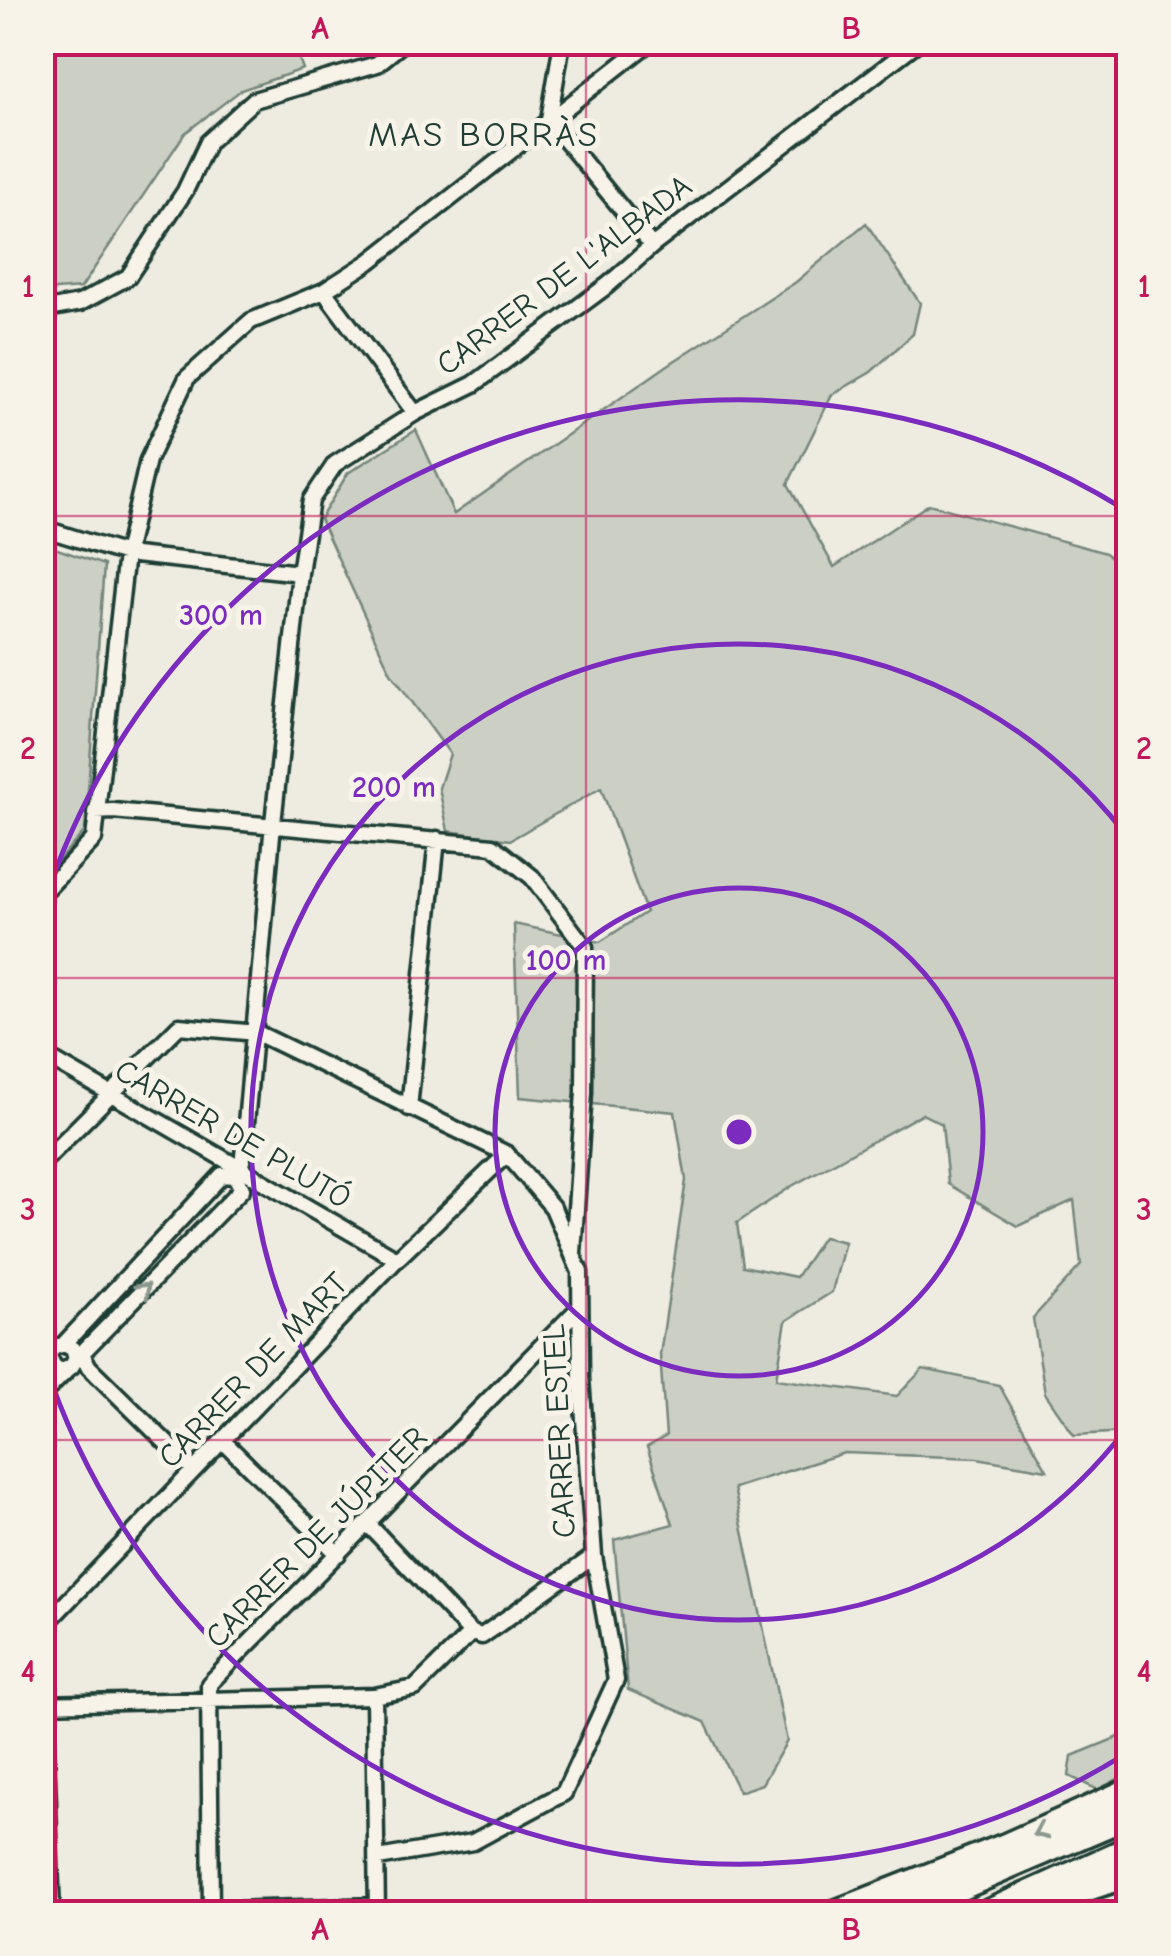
<svg xmlns="http://www.w3.org/2000/svg" width="1171" height="1956" font-family="'Comic Neue',sans-serif">
	<style>
		.green { fill: #cccfc4; stroke: #76867c; stroke-width: 2.5 }
		.lines { fill: none; stroke-linecap: round; stroke-linejoin: round }
		.street-casing { stroke: #1f3d34; stroke-width: 21 }
		.highway-casing { stroke: #1f3d34; stroke-width: 32 }
		.street { stroke: #f7f3e8; stroke-width: 14 }
		.highway { stroke: #f7f3e8; stroke-width: 25 }
		.oneway { stroke: #8b988e }
		.grid { fill: none; stroke: #c2185b; stroke-width: 2.5; stroke-opacity: 0.55 }
		.ring { fill: none; stroke: #7b2cbf; stroke-width: 5 }
		.labels { text-anchor: middle; dominant-baseline: central; stroke-width: 10; stroke-linejoin: round; paint-order: stroke }
		.street-label { font-size: 32px; fill: #1f3d34; stroke: #f7f3e8 }
		.neighbourhood-label { font-size: 35px; letter-spacing: 2.5px; fill: #1f3d34; stroke: #f7f3e8 }
		.centre { fill: #7b2cbf; stroke: #f7f3e8; stroke-width: 5 }
		.ring-label { font-size: 30px; text-anchor: middle; font-weight: bold; fill: #7b2cbf; stroke: #f7f3e8; stroke-width: 10; stroke-linejoin: round; paint-order: stroke }
		.neatline { fill: none; stroke: #c2185b; stroke-width: 4 }
		.grid-label { font-size: 32px; text-anchor: middle; font-weight: bold; fill: #c2185b }
	</style>
	<rect width="100%" height="100%" fill="#eeece1"/>
	<filter id="ink" filterUnits="userSpaceOnUse"><feTurbulence type="fractalNoise" baseFrequency=".01" numOctaves="2"/><feDisplacementMap in="SourceGraphic" scale="20" xChannelSelector="R" yChannelSelector="G"/><feConvolveMatrix kernelMatrix="1 2 1 2 8 2 1 2 1" color-interpolation-filters="sRGB"/></filter>
	<g filter="url(#ink)">
		<path class="green" d="M43,42L293,43L303,69L241,90L185,133L81,288L43,291Z
			M866,223L920,303L913,334L871,372L832,395L788,484L834,567L929,504L1106,553L1128,576V1432L1074,1435L1045,1393L1033,1318L1081,1265L1074,1200L1018,1226L948,1184L942,1124L922,1114L792,1186L737,1223L743,1266L796,1277L823,1237L845,1242L832,1292L786,1321L776,1379L897,1396L923,1369L999,1385L1047,1470L977,1458L844,1453L734,1488L787,1741L762,1784L739,1792L705,1722L628,1690L614,1540L673,1524L647,1447L666,1436L660,1355L686,1180L675,1112L520,1097L514,924L600,942L646,912L601,788L510,840L448,831L439,788L450,754L391,673L320,519L348,473L416,430L454,514L668,365L796,282Z
			M43,544L104,565L85,831L43,877Z
			M1128,1733V1773L1098,1790L1069,1776L1072,1756Z"/>
		<g class="lines">
			<defs>
				<path id="street" d="M562,42L549,120L652,246
					M324,291L415,413
					M42,310L80,303L128,277L185,191L208,142L254,100L377,64L404,42
					M42,528L126,554L300,573
					M95,812L113,811L493,846L532,877L585,947L584,1092L573,1253
					M42,894L94,839L126,554L148,460L187,378L251,321L324,291L369,262L650,42
					M42,1054L397,1259
					M409,1108L437,839
					M42,1163L179,1026L257,1033L507,1154L553,1208L580,1272L581,1378L594,1556L616,1680L564,1793L473,1842L378,1858
					M235,1176L242,1168L273,823L300,573L311,500L335,464L415,413L474,384L608,285L652,246L918,42
					M64,1344L222,1175L235,1176
					M82,1354L89,1367L194,1470
					M76,1359L242,1189L235,1176
					M42,1364L53,1348L64,1344L73,1349L76,1359L71,1367L62,1371L54,1367L49,1357
					M42,1395L67,1370
					M223,1441L338,1554
					M368,1524L471,1633
					M42,1628L397,1259L507,1154
					M42,1639L52,1914
					M42,1704L374,1696
					M211,1908L229,1910L378,1906
					M211,1914L209,1684L580,1307
					M377,1914L374,1696L415,1688L471,1633L482,1636L594,1556"/>
				<path id="highway" d="M1056,1898L1128,1874
					M834,1914L1005,1847L1128,1792
					M897,1914L1128,1815
					M986,1914L1128,1850"/>
			</defs>
			<use href="#street" class="street-casing"/>
			<use href="#highway" class="highway-casing"/>
			<use href="#street" class="street"/>
			<use href="#highway" class="highway"/>
		</g>
		<defs><path id="oneway-chevron" d="M-2-3.5L2.5 0L-2 3.5" fill="none" stroke-width="1.6" stroke-linecap="round" stroke-linejoin="round" transform="scale(2.5)"/></defs>
		<g class="oneway">
			<use href="#oneway-chevron" transform="translate(144 1289) rotate(-46)"/>
			<use href="#oneway-chevron" transform="translate(1040 1832) rotate(156)"/>
		</g>
	</g>
	<path class="grid" d="M586,42V1914M42,516H1128M42,978H1128M42,1440H1128"/>
	<g class="ring">
		<circle cx="739" cy="1132" r="244"/>
		<path d="M1126 1429A488 488 0 1 1 1126 835"/>
		<path d="M1127 1753A732 732 0 0 1 43 1358M43 906A732 732 0 0 1 1127 511"/>
	</g>
	<g class="labels">
		<g class="street-label">
			<text transform="translate(564 275) rotate(-37)">CARRER DE L'ALBADA</text>
			<text transform="translate(233 1134) rotate(30)">CARRER DE PLUTÓ</text>
			<text transform="translate(253 1370) rotate(-46)">CARRER DE MART</text>
			<text transform="translate(559 1431) rotate(-93)">CARRER ESTEL</text>
			<text transform="translate(316 1537) rotate(-45)">CARRER DE JÚPITER</text>
		</g>
		<g class="neighbourhood-label">
			<text x="484" y="134">MAS BORRÀS</text>
		</g>
	</g>
	<circle cx="739" cy="1132" r="15" class="centre"/>
	<g class="ring-label">
		<text x="221" y="625">300 m</text>
		<text x="394" y="797">200 m</text>
		<text x="566" y="970">100 m</text>
	</g>
	<rect width="1171" height="1956" fill="none" stroke="#f7f3e8" stroke-width="110"/>
	<rect x="55" y="55" width="1061" height="1846" class="neatline"/>
	<g class="grid-label">
		<text x="320" y="39">A</text>
		<text x="851" y="39">B</text>
		<text x="28" y="297">1</text>
		<text x="1144" y="297">1</text>
		<text x="28" y="759">2</text>
		<text x="1144" y="759">2</text>
		<text x="28" y="1220">3</text>
		<text x="1144" y="1220">3</text>
		<text x="28" y="1682">4</text>
		<text x="1144" y="1682">4</text>
		<text x="320" y="1940">A</text>
		<text x="851" y="1940">B</text>
	</g>
</svg>
